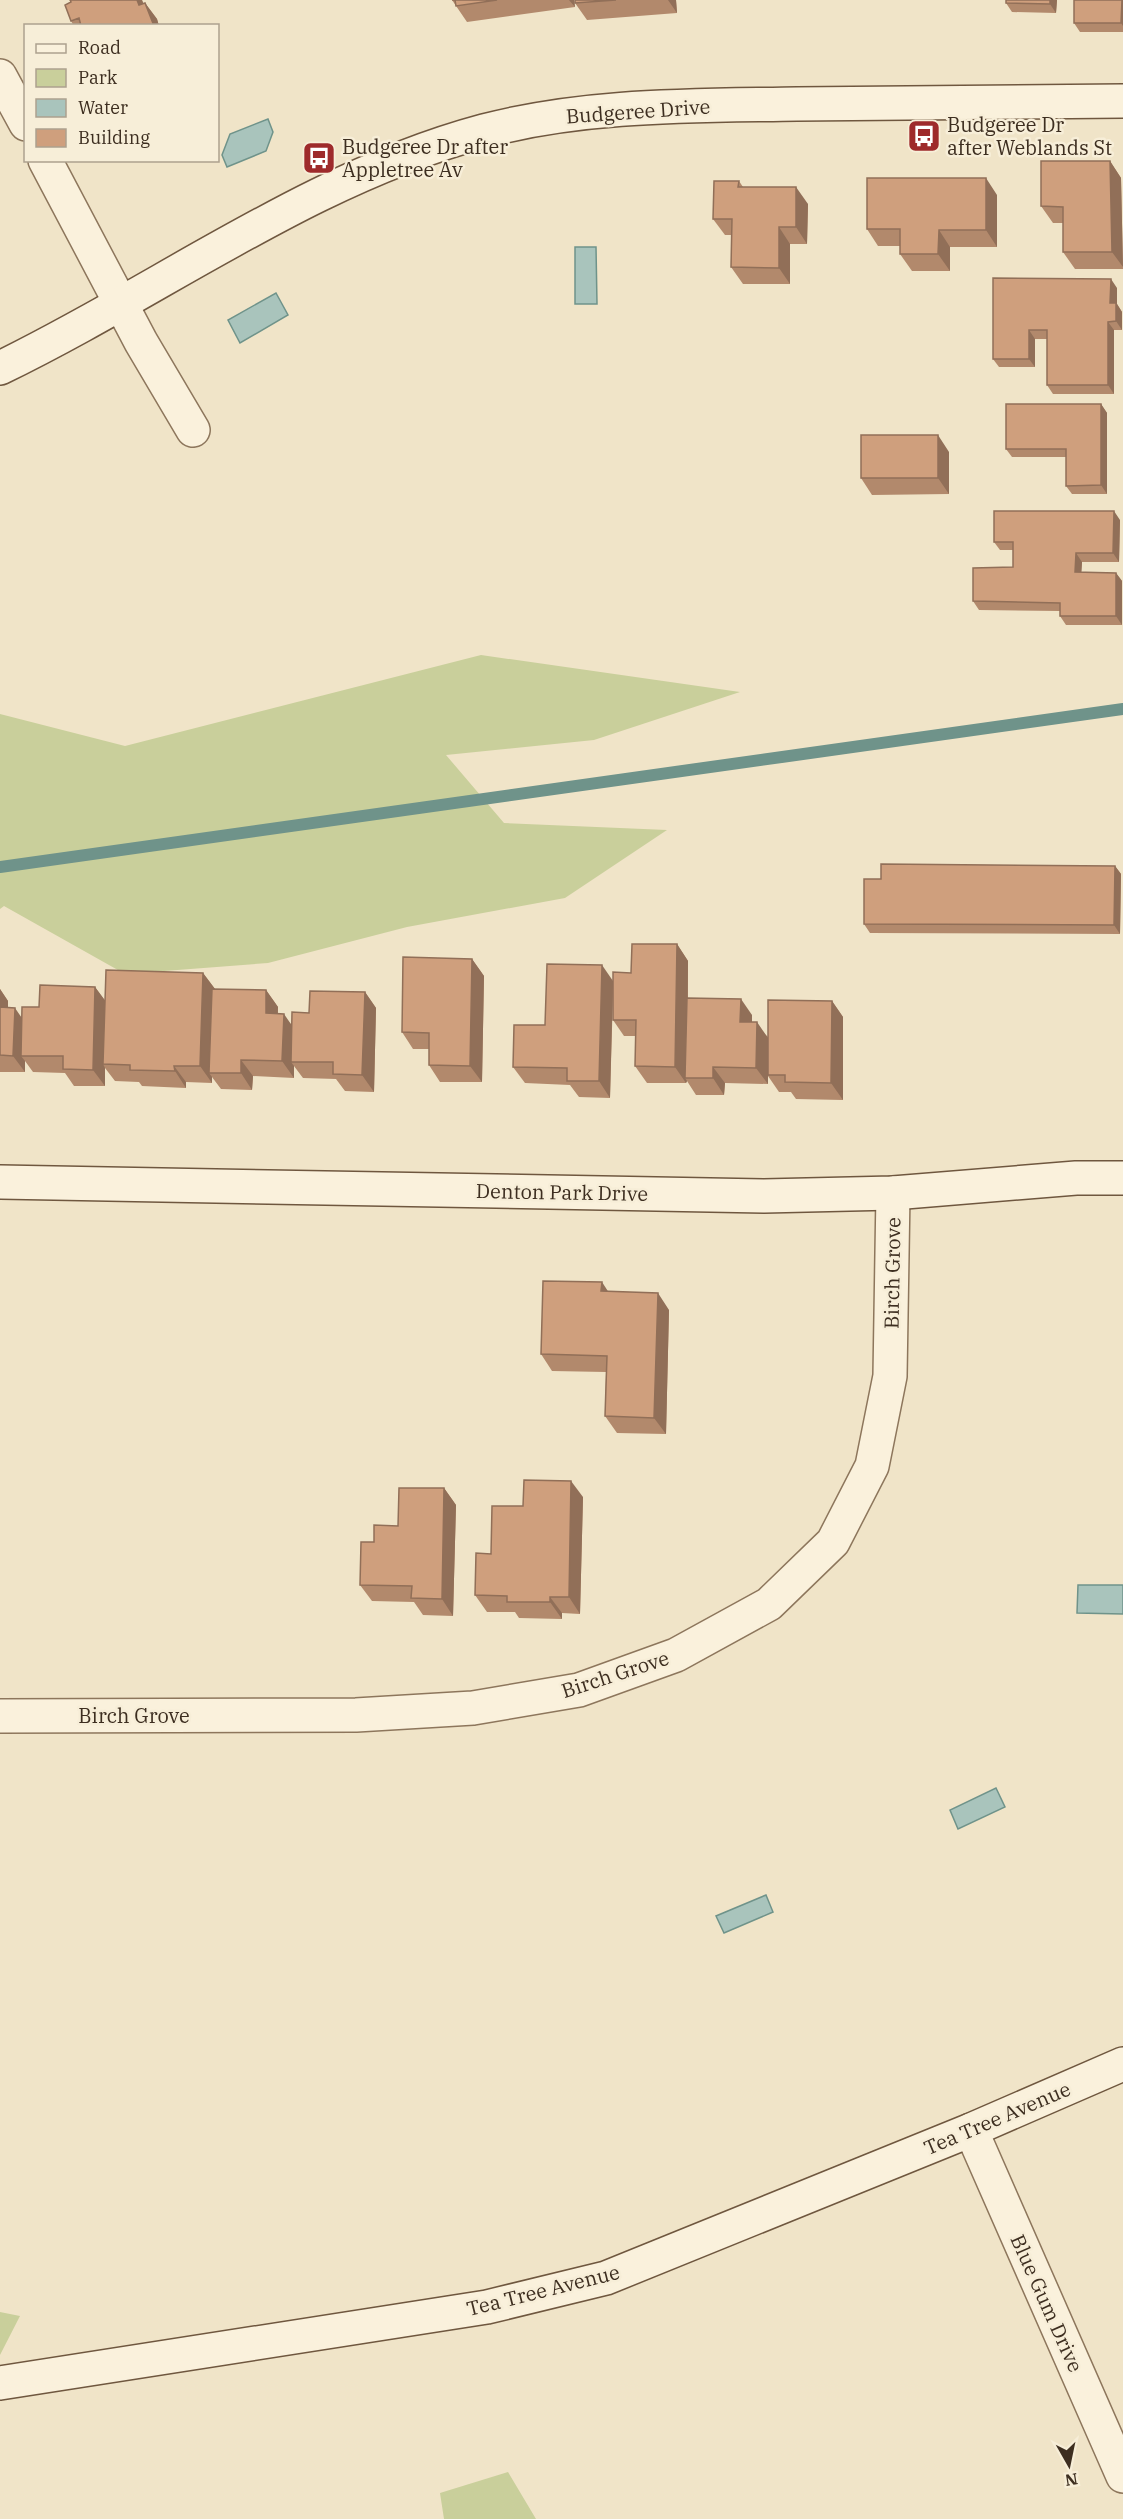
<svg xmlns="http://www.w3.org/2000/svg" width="1123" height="2519" font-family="'IBM Plex Serif',serif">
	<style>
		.green { fill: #c9cf9b }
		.water { fill: #a9c4bc; stroke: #6f938a; stroke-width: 1.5 }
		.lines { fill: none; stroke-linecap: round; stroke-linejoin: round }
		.stream { stroke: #6f938a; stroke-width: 12 }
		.street-casing { stroke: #8d765c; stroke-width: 36 }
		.secondary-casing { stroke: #6f573f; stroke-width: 36 }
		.street { stroke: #faf1dc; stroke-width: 33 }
		.secondary { stroke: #faf1dc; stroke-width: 33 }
		.wall { fill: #b2896c }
		.shaded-wall { fill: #916f58 }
		.building { fill: #cf9f7d; stroke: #916f58; stroke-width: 1.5 }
		.labels { text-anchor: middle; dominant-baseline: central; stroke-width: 5; stroke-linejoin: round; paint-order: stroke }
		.street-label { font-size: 20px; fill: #3d2e20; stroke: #f7eed8 }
		.poi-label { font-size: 20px; fill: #3d2e20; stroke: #f7eed8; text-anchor: start }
	</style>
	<rect width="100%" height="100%" fill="#f0e4c8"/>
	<path class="green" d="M481,655L740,692L594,740L446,755L504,823L667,830L565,898L407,927L268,963L125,974L4,906L0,909V714L125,746Z
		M0,2312L20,2316L0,2355Z
		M508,2472L536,2519H444L440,2493Z"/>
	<path class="water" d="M268,119L273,132L266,151L227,167L222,155L230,134Z
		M575,247H596L597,304H575Z
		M276,293L288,315L240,343L228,320Z
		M1078,1585H1123V1614L1077,1613Z
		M996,1788L1005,1807L958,1829L950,1810Z
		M766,1895L773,1912L724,1933L716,1916Z"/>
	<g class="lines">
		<path class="stream" d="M0,867L1123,709"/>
		<defs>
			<path id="street" d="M0,76L26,124
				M45,160L141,342L193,430
				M0,1716L356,1715L473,1708L579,1690L676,1655L769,1604L833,1542L872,1466L890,1376L893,1193
				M971,2130L1123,2476"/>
			<path id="secondary" d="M0,368C161,290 309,178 484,131C587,104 692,106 797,104C905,103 1014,102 1123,101
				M0,1182L764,1196L893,1193L1076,1178H1123
				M0,2383L487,2307L606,2278L971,2130L1123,2064"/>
		</defs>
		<use href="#street" class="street-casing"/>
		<use href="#secondary" class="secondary-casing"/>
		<use href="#street" class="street"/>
		<use href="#secondary" class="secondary"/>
	</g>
	<path class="wall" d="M70,0H142L143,3H145L157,19L159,26H74L71,21Z
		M452,0H574L575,7L467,22Z
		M575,0H676L677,13L587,20L575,3Z
		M1057,0L1056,13L1012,12L1006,3Z
		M1123,0V32H1080L1074,23Z
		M1110,161L1121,178L1123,269H1075L1063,252V223H1053L1041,206Z
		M739,181L743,187L808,204L807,244H790V284H743L731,267V235H725L713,219Z
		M997,195V247H950V271H912L900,254V246H878L867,229Z
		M993,278L1117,288V304L1122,312V330H1114V394H1053L1047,385V339H1035V367H999L993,359Z
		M1101,404L1107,413V494H1072L1066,486V457H1012L1006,449Z
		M949,452V494L872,495L861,478Z
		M1120,520L1119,562H1082L1081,572L1116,573L1122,581V625H1066L1060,616V611L979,610L973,601L1013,567V550H1000L994,542Z
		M1115,866L1121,874L1120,934L870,933L864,924L881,879Z
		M677,944L688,961V998L752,1015V1022L768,1037L832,1001L843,1017V1100L796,1099L791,1092H779L768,1076V1084L725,1083L724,1095H696L687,1081L686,1083H647L635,1066L636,1036H624L613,1020V994L610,1098L579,1097L570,1085L525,1083L513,1067L545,1025L613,981L631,973Z
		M472,959L484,976L482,1082H440L429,1065V1049H413L402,1032Z
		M203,973L215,989L266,990L278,1007V1013L292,1025L309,1013L365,992L376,1008L374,1092L345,1091L336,1079L303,1078L294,1066V1078L253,1076L252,1090L221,1089L212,1077V1083L186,1082V1088L142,1086L139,1082L115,1081L105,1068V1086H74L65,1073L33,1072L25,1061V1072H0V989L8,1001V1008L22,1018L39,1007L95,987L105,1001Z
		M608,1292L669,1310L666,1434L617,1433L605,1416L606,1372L552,1371L541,1354Z
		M444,1488L456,1505L453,1616L423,1615L414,1602L372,1601L360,1585L374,1542L398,1526Z
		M583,1497L580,1614L562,1613V1619L519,1618L515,1612H487L475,1595L491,1554Z"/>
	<path class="shaded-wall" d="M137,0H142L150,21L139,5Z
		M569,0H574L575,7Z
		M668,0H676L677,13Z
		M1050,0H1057L1056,13L1050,4Z
		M1122,0H1123V26L1121,23Z
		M145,3L157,19L159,26H154Z
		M1110,161L1121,178L1123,267L1112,252Z
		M986,178L997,195V247L986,230Z
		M796,187L808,204L807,244L796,227Z
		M779,227L790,244V284L779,268Z
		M939,230L950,247V271L938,254Z
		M1111,279L1117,288V304L1122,312V330L1116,321L1110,303Z
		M1108,322L1114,330V394L1108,385Z
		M1029,330L1035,339V367L1029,359Z
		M1101,404L1107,413V494L1101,485Z
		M938,435L949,452V494L938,478Z
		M1114,511L1120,520L1119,562L1113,553Z
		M1076,553L1082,562L1081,581L1075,572Z
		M1116,573L1122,581V625L1116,616Z
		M1115,866L1121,874L1120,934L1114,925Z
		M677,944L688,961L687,1078H685L687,1081L686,1083L675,1067Z
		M472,959L484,976L482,1082L470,1066Z
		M602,965L613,981L610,1098L599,1081Z
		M203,973L215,989L209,1073L212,1077V1083L200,1066Z
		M95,987L107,1003L103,1064L105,1068V1086L93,1070Z
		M0,989L8,1001V1024L0,1012Z
		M266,990L278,1007L277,1030L266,1013Z
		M365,992L376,1008L374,1092L362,1075Z
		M741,999L752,1015V1038L740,1022Z
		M832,1001L843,1017V1100L831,1083Z
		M15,1008L26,1024L21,1056L25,1061V1072L13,1056Z
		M284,1014L295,1030L291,1062L294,1066V1078L282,1061Z
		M757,1022L768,1038V1084L756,1068Z
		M241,1060L253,1076L252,1090L241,1073Z
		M174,1066L186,1082V1088L175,1071Z
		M713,1067L725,1083L724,1095L713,1078Z
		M602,1282L613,1299L601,1291Z
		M658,1293L669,1310L666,1434L654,1418Z
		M571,1481L583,1497L580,1614L569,1597Z
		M444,1488L456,1505L453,1616L442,1599Z
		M550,1597L562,1613V1619L550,1602Z"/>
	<path class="building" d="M70,0H137L139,5L145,3L154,26H81L79,18L71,21L65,5L71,2Z
		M452,0H497L456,6L455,0Z
		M575,0H616L575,3Z
		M1006,0H1050V4L1006,3Z
		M1074,0H1122L1121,23H1074Z
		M1041,161H1110L1112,252H1063V207L1041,206Z
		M867,178H986V230H939L938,254H900V229H867Z
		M714,181H739L738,187H796V227H779V268L731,267L732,219H713Z
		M993,278L1111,279L1110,303H1116V321L1108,322V385H1047V330H1029V359H993Z
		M1006,404H1101V485L1066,486V449H1006Z
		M861,435H938V478H861Z
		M994,511H1114L1113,553H1076L1075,572L1116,573V616H1060V603L973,601V568L1013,567V542H994Z
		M881,864L1115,866L1114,925L864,924V879H881Z
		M632,944H677L675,1067L635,1066L636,1020H613V972L631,973Z
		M403,957L472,959L470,1066L429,1065V1033L402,1032Z
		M547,964L602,965L599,1081H567V1068L513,1067L514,1025H545Z
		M106,970L203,973L200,1066H174L175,1071L130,1070V1065L103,1064Z
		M40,985L95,987L93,1070L63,1069V1056H21L22,1007H39Z
		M212,989L266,990V1013L284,1014L282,1061L241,1060V1073H209Z
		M310,991L365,992L362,1075L333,1074V1062H291L292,1012L309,1013Z
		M687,998L741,999L740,1022H757L756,1068L713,1067V1078H685Z
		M768,1000L832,1001L831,1083L785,1082V1075H768Z
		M0,1007L15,1008L13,1056L0,1055Z
		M543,1281L602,1282L601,1291L658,1293L654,1418L605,1416L607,1356L541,1354Z
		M524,1480L571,1481L569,1597H550V1602H507V1596L475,1595L476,1553L491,1554L492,1506H523Z
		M399,1488H444L442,1599L411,1598L412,1586L360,1585L361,1542H374V1525L398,1526Z"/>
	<defs>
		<symbol id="bus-square" viewBox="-11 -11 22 22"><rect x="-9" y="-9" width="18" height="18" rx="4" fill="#9e2a2b" stroke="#f7eed8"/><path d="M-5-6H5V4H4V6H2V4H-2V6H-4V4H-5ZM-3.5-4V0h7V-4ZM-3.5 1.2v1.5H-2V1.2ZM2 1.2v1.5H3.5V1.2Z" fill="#fff"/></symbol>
	</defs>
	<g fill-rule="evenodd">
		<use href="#bus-square" x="905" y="117" width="38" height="38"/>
		<use href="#bus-square" x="300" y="139" width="38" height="38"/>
	</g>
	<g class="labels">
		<g class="street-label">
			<text transform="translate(638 111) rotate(-4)">Budgeree Drive</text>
			<text transform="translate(562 1192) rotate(1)">Denton Park Drive</text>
			<text transform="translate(892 1273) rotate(-89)">Birch Grove</text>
			<text transform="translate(615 1674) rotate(-18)">Birch Grove</text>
			<text x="134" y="1715">Birch Grove</text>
			<text transform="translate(997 2118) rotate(-23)">Tea Tree Avenue</text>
			<text transform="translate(543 2290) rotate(-14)">Tea Tree Avenue</text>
			<text transform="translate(1047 2303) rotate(66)">Blue Gum Drive</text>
		</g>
		<g class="poi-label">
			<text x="947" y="124">Budgeree Dr<tspan x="947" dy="23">after Weblands St</tspan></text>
			<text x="342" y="146">Budgeree Dr after<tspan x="342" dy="23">Appletree Av</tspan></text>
		</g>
	</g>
	<rect x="24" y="24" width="195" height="138" fill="#f7eed8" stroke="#ada18e" stroke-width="1.5"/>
	<rect x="36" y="44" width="30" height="9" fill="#faf1dc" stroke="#ada18e" stroke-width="1.5"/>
	<text x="78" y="54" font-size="18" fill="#3d2e20">Road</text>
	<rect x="36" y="69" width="30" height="18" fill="#c9cf9b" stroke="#ada18e" stroke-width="1.5"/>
	<text x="78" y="84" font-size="18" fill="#3d2e20">Park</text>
	<rect x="36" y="99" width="30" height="18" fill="#a9c4bc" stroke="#ada18e" stroke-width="1.5"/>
	<text x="78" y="114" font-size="18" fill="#3d2e20">Water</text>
	<rect x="36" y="129" width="30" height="18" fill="#cf9f7d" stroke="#ada18e" stroke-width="1.5"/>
	<text x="78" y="144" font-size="18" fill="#3d2e20">Building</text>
	<g transform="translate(1069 2465) rotate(171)" stroke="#f7eed8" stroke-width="4.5" paint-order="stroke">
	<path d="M0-4.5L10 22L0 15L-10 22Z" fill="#3d2e20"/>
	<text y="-9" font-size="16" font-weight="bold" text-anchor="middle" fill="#3d2e20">N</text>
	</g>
</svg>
